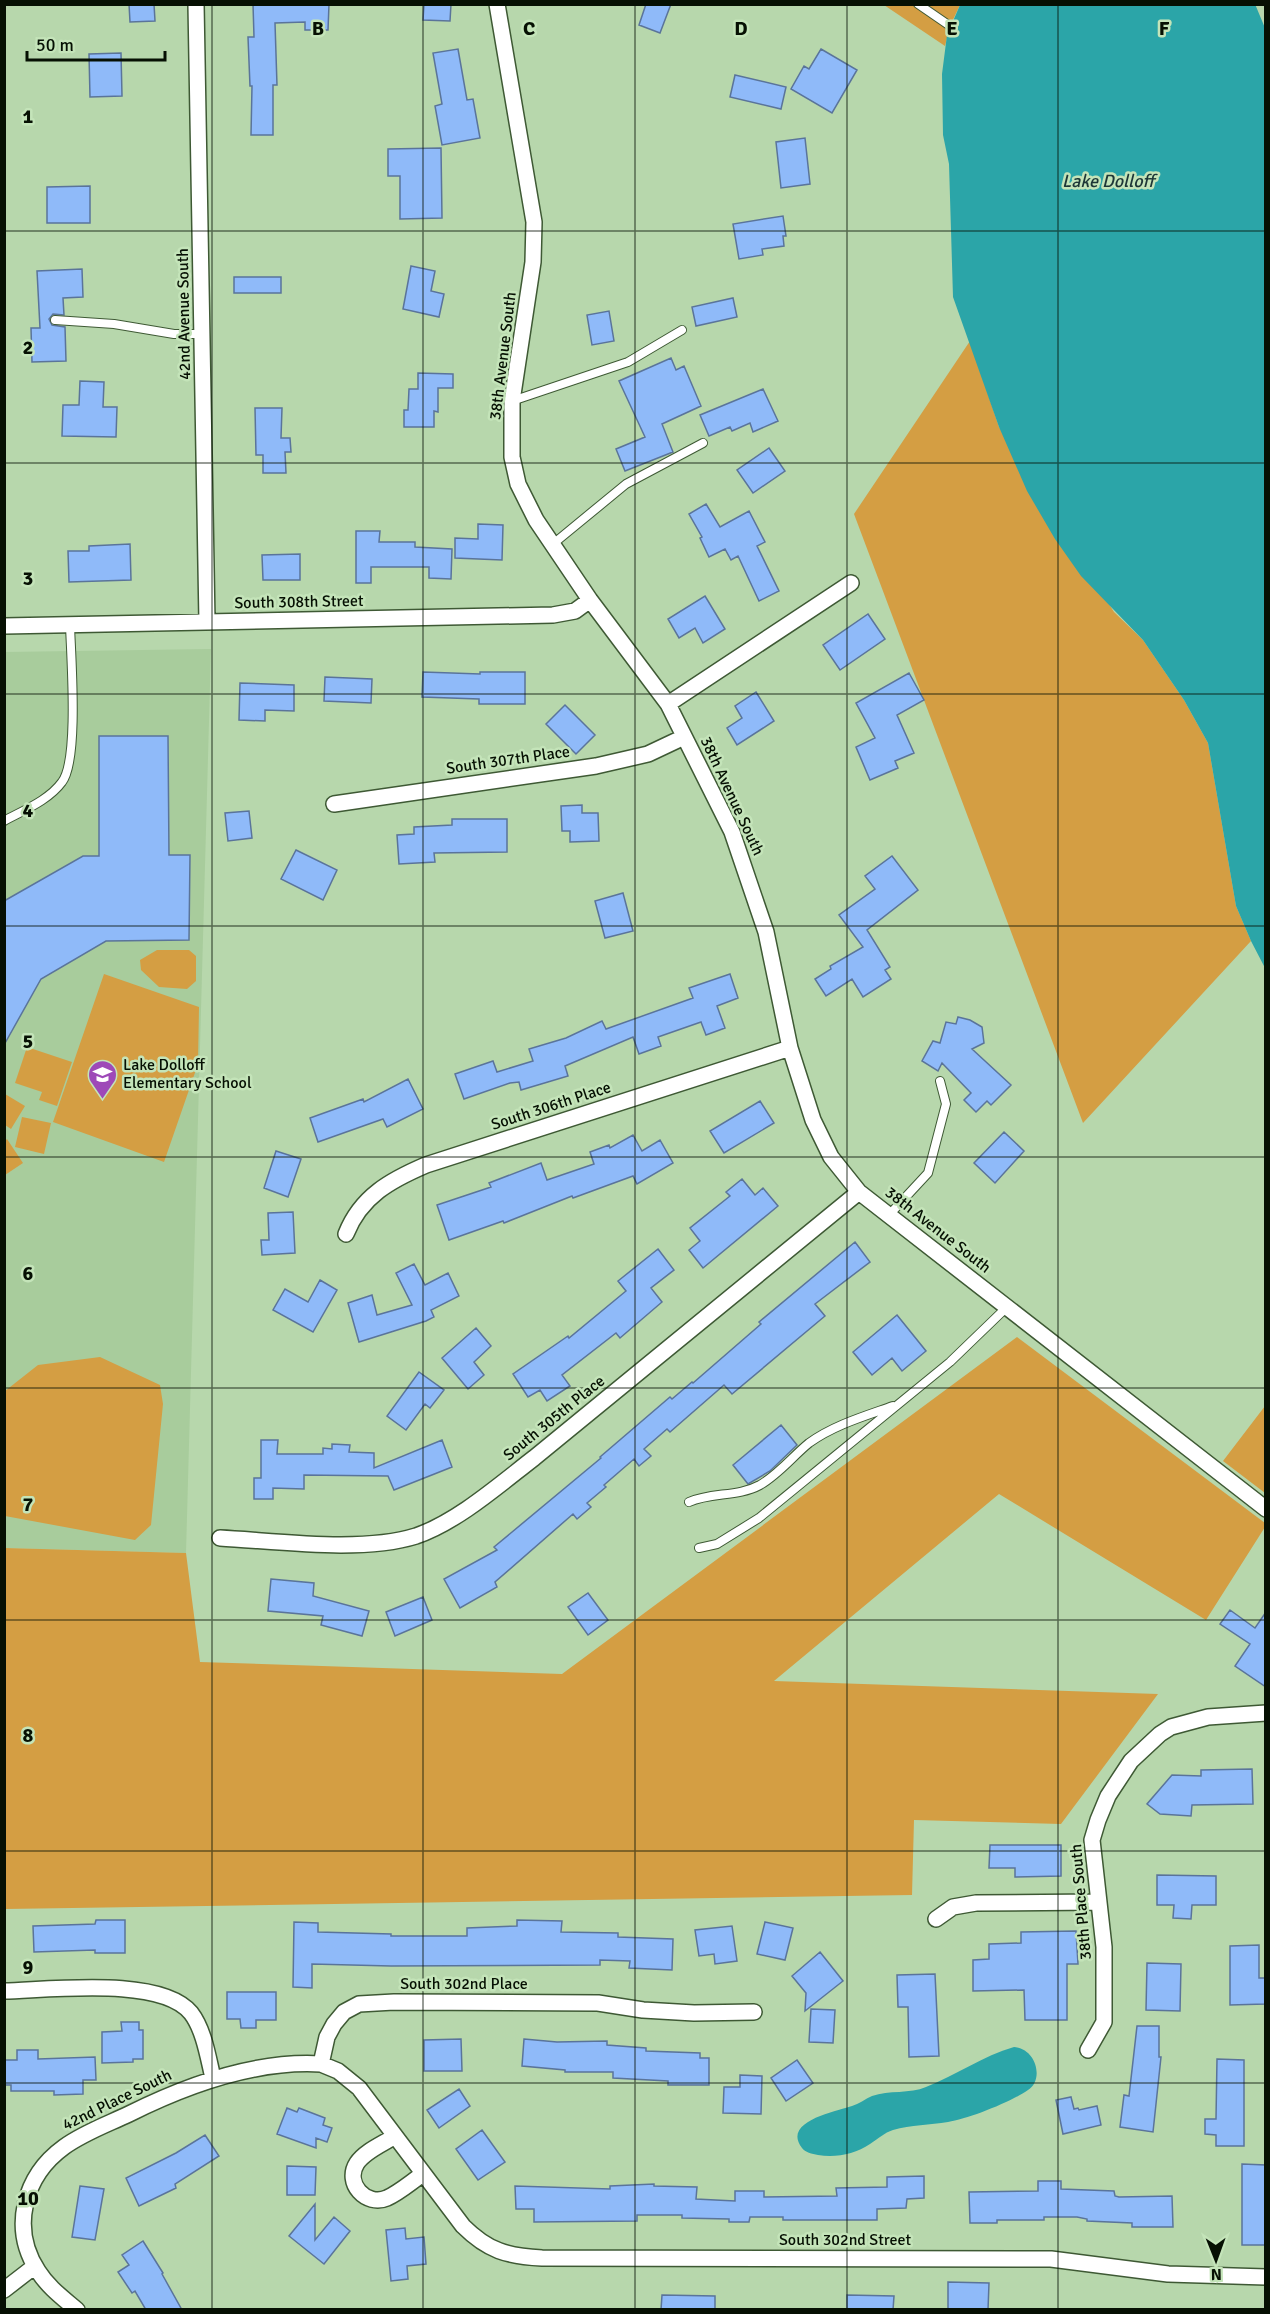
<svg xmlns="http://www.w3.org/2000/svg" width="1270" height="2314" font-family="Signika,sans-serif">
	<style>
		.built { fill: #a8cc9c }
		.green { fill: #d49e43 }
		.water { fill: #2ba5a8 }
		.building { fill: #8fbaf9; stroke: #5a749a; stroke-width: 1.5 }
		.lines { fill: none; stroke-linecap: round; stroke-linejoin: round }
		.service-casing { stroke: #3e5934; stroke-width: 10 }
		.minor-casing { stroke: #3e5934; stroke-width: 18 }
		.service { stroke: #fff; stroke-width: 8 }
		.minor { stroke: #fff; stroke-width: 15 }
		.grid { fill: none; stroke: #061003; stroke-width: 1.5; stroke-opacity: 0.55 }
		.labels { text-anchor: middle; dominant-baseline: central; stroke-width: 5; stroke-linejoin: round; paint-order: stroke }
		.street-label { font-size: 16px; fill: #061003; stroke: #c4e4b9 }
		.poi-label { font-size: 16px; fill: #061003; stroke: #c4e4b9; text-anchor: start }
		.water-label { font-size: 18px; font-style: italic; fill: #1d3637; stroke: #c4e4b9 }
		.grid-label { font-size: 20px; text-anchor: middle; font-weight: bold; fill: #061003; stroke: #c4e4b9; stroke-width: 5; stroke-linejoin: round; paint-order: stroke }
	</style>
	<rect width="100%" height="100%" fill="#b7d7ac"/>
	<path class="built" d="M211,649L186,1553L5,1548V652Z"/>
	<path class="green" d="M884,5H960L950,26L945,46Z
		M970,341L999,427L1114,612L1143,640L1184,700L1208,743L1236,906L1251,941L1083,1123L854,514Z
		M157,950H189L196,956V981L187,989L159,987L141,970L140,960Z
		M104,974L199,1007L198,1064L164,1162L53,1122Z
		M27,1047L72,1062L57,1106L39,1100L42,1092L15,1083Z
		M5,1094L25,1106L11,1129L5,1125Z
		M22,1117L51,1123L44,1154L15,1147Z
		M7,1139L23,1163L5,1175V1141Z
		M1017,1337L1265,1523V1527L1206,1620L999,1494L774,1681L1158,1694L1061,1824L914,1820L912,1895L5,1909V1548L186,1553L200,1662L562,1674Z
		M100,1357L160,1385L163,1404L151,1525L135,1540L5,1516V1391L38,1365Z
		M1265,1406V1493L1223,1461Z"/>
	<path class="water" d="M1255,4L1265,28V968L1251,941L1236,906L1208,743L1184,700L1143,640L1081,576L1055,539L1027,491L999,427L953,297L949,164L943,135L942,74L947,35L960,5Z
		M1014,2047C1037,2049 1044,2080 1028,2090C1011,2102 968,2119 948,2122C930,2125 911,2125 893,2130C884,2133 879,2138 870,2144C855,2154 836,2158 818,2155C812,2154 805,2152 802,2148C781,2121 838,2111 852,2106C859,2104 865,2099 872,2096C889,2090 910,2094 926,2087C956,2075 983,2056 1014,2047Z"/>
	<path class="building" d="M129,4H154L155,21L130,22Z
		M253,4H329L328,30H305V22L275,23L277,85H273V135H251L252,86H250L248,37H254Z
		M424,4H451L450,21L423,20Z
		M646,4H671L660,33L639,25Z
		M458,49L467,100L473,99L480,138L442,145L435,106L442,104L433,53Z
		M821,49L857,70L832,113L791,89L804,66L809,69Z
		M121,53L122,96L90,97L89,54Z
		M735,75L786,87L781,109L730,97Z
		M805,138L810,184L781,188L776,142Z
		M441,148L442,218L400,219V176H388V149Z
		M90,186V223H47V187Z
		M783,216L786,236H783L784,246L762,249L763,255L739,259L733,224Z
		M411,266L435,271L431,291L444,294L439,317L403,309Z
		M82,269L83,297L63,298L64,315L53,314L49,319L52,325L65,327L66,361L32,362L31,328H40L37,271Z
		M234,277H281V293H234Z
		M733,298L737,317L696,326L692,307Z
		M609,311L614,341L592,345L587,315Z
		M671,358L676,370L684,366L701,406L662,424L673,452L625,471L616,449L645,437L619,381Z
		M418,373L453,374V388H438V412L434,411V427H404V410H408L409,389H418Z
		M80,381L104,382L103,407H117L116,437L62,436L63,405H79Z
		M763,389L778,421L753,432L750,423L732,431L730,427L709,436L700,415Z
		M255,408H282L281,438H290L291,452H285L286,473H263V455H256Z
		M769,448L785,471L753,493L737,470Z
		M706,504L720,527L749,511L765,542L757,546L779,591L759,601L738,556L731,560L725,549L709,557L700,538L702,537L689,514Z
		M478,524L503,525L502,560L455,558V538L478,539Z
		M356,531H380L379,542H415V547L452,549L451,579L429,578V567H371V583H356Z
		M130,544L131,580L69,582L68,551H89V546Z
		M300,554V580H263L262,555Z
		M705,596L725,629L703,643L695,628L679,638L668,619Z
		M868,614L885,639L840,670L823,645Z
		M423,672L480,674V672H525V704H479V699L422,697Z
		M909,673L924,700L897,715L914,753L895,761L898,768L870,780L856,747L875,738L856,703Z
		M325,677L372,679L371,703L324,701Z
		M240,683L294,685V711L265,710V721L239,720Z
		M756,692L774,721L737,745L727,728L742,718L735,706Z
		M565,705L595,735L576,754L546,724Z
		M99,736H168L169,855H190L189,940L106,941L41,979L4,1045V901L83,856H99Z
		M582,805V813H598L599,841L570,842V831H562L561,806Z
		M249,811L252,838L228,841L225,813Z
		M452,819H507V852L434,853L435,862L399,864L397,835L414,834V827L452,825Z
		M296,850L337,870L323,900L281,879Z
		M892,856L918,890L867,930L890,967L885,970L891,979L863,997L852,979L826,996L815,979L831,969L830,966L863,947L839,915L875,889L865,876Z
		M623,893L633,931L605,938L595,901Z
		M730,974L738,998L717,1006L725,1028L706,1035L701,1022L658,1037L661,1046L639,1054L633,1037L565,1066L568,1076L521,1090L519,1082L510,1083L464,1099L455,1074L493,1061L497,1072L533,1061L529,1049L566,1038L602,1021L606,1029L693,998L689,988Z
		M958,1017L970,1020L982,1027L984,1043L972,1049L1011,1085L991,1105L987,1101L976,1112L964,1100L971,1093L942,1063L938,1071L922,1061L933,1041L940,1043L946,1022L956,1024Z
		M408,1079L423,1109L387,1127L383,1119L318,1142L310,1118L363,1099L364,1102Z
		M760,1101L774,1123L724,1153L710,1131Z
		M1004,1132L1024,1151L995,1183L974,1163Z
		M633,1135L642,1151L660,1140L673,1163L637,1184L633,1176L573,1198L572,1196L504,1223L503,1221L449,1240L437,1205L491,1187L489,1183L541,1163L547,1180L594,1164L590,1152L609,1145L610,1148Z
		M276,1151L301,1159L288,1197L264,1188Z
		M742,1179L755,1195L763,1188L778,1206L703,1268L689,1250L700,1241L690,1228L730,1196L726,1192Z
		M293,1212L295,1253L262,1255L261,1240H269L268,1213Z
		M855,1242L870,1262L815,1304L825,1316L732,1394L724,1385L670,1432L667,1429L644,1449L651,1456L639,1466L634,1459L604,1485L606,1487L587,1503L591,1507L577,1519L573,1514L495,1582L497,1587L460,1608L444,1579L497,1550L494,1547L601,1458L600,1457L670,1397L672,1399L692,1382L693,1383L761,1324L759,1322Z
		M658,1249L674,1270L651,1288L662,1302L620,1338L616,1333L562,1375L570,1386L547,1401L540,1390L528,1397L513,1374L568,1336L569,1338L626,1291L618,1281Z
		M414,1264L425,1285L448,1273L459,1296L431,1310L434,1317L426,1321L359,1342L348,1303L372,1295L377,1315L412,1305L396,1273Z
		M320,1280L337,1290L313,1332L273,1310L285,1289L308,1302Z
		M897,1315L926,1351L902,1371L892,1358L872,1375L853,1352Z
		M476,1328L491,1346L474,1362L484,1375L468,1389L442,1358Z
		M419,1372L444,1390L430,1408L425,1404L406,1430L387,1416Z
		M781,1425L797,1445L770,1471L748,1484L733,1465Z
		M261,1440H278L277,1454H323V1448L332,1449V1444L350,1445L349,1452L374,1453V1468L442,1440L452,1467L394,1490L388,1476L304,1475V1489L273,1488V1499H254V1478H261Z
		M271,1579L314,1583L313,1596L369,1611L362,1636L321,1625L323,1616L268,1611Z
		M588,1593L608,1620L588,1635L568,1607Z
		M423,1597L432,1620L395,1636L386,1612Z
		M1230,1610L1255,1628L1266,1612V1687L1235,1666L1250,1644L1220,1624Z
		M1252,1769L1253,1804L1192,1805L1191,1816L1160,1814L1147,1804L1172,1775L1201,1776V1770Z
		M990,1845H1061V1876L1015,1877V1868H989Z
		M1157,1875L1216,1876V1905H1192L1191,1919L1173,1918L1174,1905H1157Z
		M96,1920H125V1953H95V1950L34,1952L33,1926L95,1924Z
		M517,1920L562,1921L561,1932L618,1933V1937L673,1939L672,1970L629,1968L630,1961L600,1960V1965L391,1966L312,1964V1988L293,1987L294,1922L318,1923V1932L391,1934V1936H467V1928L517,1926Z
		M765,1922L793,1928L785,1960L757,1954Z
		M732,1926L737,1961L715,1964L714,1954L699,1956L695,1930Z
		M1076,1931L1078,1964H1067V2020H1025L1024,1990L973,1991V1960L989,1959V1944L1021,1943V1932Z
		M1259,1945V1978H1265V2004L1230,2005V1946Z
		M820,1952L843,1981L805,2011L806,1993L792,1976Z
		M1147,1963L1181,1964L1180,2011L1146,2010Z
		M935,1974L939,2056L909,2057L908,2007H898L897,1975Z
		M227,1992H276V2020H256V2028H241L240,2019H227Z
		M811,2009L835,2010L833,2043L809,2042Z
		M121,2022H139V2030H143V2059H133V2062L102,2063V2032L122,2031Z
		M1137,2026H1159V2057H1161L1153,2132L1120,2127L1124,2095L1129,2096Z
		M461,2039L462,2071H424V2040Z
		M524,2039L557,2042L607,2041V2045L646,2048V2051L700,2053V2058H709V2085H668V2081L613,2078V2072H565V2070L522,2066Z
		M17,2050H38V2059L95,2057L96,2080H83V2094L54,2095V2091H11V2085H4V2060H17Z
		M1217,2059L1244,2060V2146H1216V2135L1205,2134V2119H1216Z
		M797,2060L813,2083L786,2101L771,2078Z
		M740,2075L762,2076L761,2114L723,2113L724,2087H740Z
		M459,2089L470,2106L439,2128L427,2110Z
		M1071,2097L1074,2109L1078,2108L1079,2110L1097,2106L1101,2125L1063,2134L1056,2100Z
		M287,2108L297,2112L299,2108L325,2118L323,2125L332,2128L327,2142L316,2138V2148L277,2134Z
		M482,2130L505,2162L478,2180L456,2149Z
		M205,2135L219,2156L175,2184L176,2188L139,2206L126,2178L176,2153Z
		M1242,2164L1266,2165V2245H1242Z
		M287,2166L316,2167L315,2195H287Z
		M924,2176V2198L907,2199L906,2208L877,2209V2220H783V2217H750L749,2222H729V2219L682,2218V2215H637V2221L534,2222V2209H516L515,2186L610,2189V2186L654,2184V2186L697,2187L696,2199L735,2201V2191H764V2197L837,2196L836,2188L887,2187V2177Z
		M1038,2181H1061V2189L1114,2191L1115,2196L1119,2197L1172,2196L1173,2227H1132V2223L1087,2221V2219L1077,2217H1044V2220H997V2223H970L969,2192L1038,2191Z
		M80,2186L104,2189L95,2240L72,2237Z
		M315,2204V2240L334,2217L350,2231L324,2264L289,2236Z
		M405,2228L406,2239L424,2237L426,2264L407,2266L408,2279L391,2281L386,2230Z
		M143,2241L163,2273L162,2274L182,2310H146L135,2291L132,2293L118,2272L129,2265L122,2255Z
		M948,2282L989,2283L988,2310H948Z
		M662,2295L715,2296V2310H661Z
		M847,2295L894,2296L893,2310H847Z"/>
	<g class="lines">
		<defs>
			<path id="service" d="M918,4L950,26
				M55,320L114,324L174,334H202
				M512,401L628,362L682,330
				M553,544L626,484L703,443
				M4,821C24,810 49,800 62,782C79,760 71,657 70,625
				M889,1215L928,1173L946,1104L940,1081
				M689,1502C711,1492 738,1497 760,1485C779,1474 793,1456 809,1443C834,1425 865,1416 893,1406
				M699,1548L717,1544L759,1518L950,1362L1007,1307"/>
			<path id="minor" d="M196,4L207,622
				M497,4L534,222L533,262L512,401V457L518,484L536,520L590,600L668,704L732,832L766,932L790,1048L813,1120L831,1157L859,1192L1266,1509
				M4,626L553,615L575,611L590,600
				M668,704L851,583
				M334,804L596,766L648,754L684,737
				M346,1234C361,1196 391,1180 426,1165L790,1048
				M220,1538C277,1541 362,1553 416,1536C457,1522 499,1485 534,1458L859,1192
				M936,1919L953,1907L976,1903L1098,1902
				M4,1991C50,1990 161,1976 191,2013C204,2030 208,2057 213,2078
				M1088,2050L1104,2022V1947L1092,1840L1098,1820L1108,1796L1131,1761L1160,1734L1171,1727L1208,1717L1266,1713
				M321,2064L338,2071L359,2088L463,2226C488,2251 507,2256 542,2258L1051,2259L1168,2274L1266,2277
				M395,2136C383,2144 365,2151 357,2163C344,2183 366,2207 387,2198C400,2192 411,2182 423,2174
				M4,2290L35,2266
				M77,2310C63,2298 48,2287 38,2271C10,2228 24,2176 64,2147C83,2133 108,2124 129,2114C187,2085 255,2060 321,2064L327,2037L334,2024L344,2012L359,2004L394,2002L598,2003L643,2010L694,2013L754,2012"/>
		</defs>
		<use href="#service" class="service-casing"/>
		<use href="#minor" class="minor-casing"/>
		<use href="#service" class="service"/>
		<use href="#minor" class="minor"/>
	</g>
	<path class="grid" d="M212,4V2310M423,4V2310M635,4V2310M847,4V2310M1058,4V2310M4,231H1266M4,463H1266M4,694H1266M4,926H1266M4,1157H1266M4,1388H1266M4,1620H1266M4,1851H1266M4,2083H1266"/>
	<defs>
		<symbol id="school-pin" viewBox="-11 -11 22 30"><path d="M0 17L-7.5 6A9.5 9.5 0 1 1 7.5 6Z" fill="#9e49b8" stroke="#c4e4b9"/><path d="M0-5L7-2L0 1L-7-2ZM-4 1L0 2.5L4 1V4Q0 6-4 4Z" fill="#fff"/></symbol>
	</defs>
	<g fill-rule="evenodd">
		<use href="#school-pin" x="86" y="1058" width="33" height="45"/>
	</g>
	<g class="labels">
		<g class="street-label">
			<text transform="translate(184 314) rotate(-91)">42nd Avenue South</text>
			<text transform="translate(503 356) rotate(-83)">38th Avenue South</text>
			<text transform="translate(299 602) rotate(-1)">South 308th Street</text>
			<text transform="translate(508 760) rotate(-8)">South 307th Place</text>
			<text transform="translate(732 796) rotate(65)">38th Avenue South</text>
			<text transform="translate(551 1106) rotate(-18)">South 306th Place</text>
			<text transform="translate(938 1230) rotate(38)">38th Avenue South</text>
			<text transform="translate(554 1418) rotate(-39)">South 305th Place</text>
			<text transform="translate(1081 1902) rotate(-95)">38th Place South</text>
			<text x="464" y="1984">South 302nd Place</text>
			<text transform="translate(117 2100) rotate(-26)">42nd Place South</text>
			<text x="845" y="2240">South 302nd Street</text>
		</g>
		<g class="poi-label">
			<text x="123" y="1065">Lake Dolloff<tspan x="123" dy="18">Elementary School</tspan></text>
		</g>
		<g class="water-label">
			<text x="1108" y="181">Lake Dolloff</text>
		</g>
	</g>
	<g class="grid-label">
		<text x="318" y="35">B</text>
		<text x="529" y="35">C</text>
		<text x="741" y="35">D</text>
		<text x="952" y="35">E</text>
		<text x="1164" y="35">F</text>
		<text x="28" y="123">1</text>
		<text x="28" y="354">2</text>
		<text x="28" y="585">3</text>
		<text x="28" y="817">4</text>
		<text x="28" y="1048">5</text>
		<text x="28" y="1280">6</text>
		<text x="28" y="1511">7</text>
		<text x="28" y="1742">8</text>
		<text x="28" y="1974">9</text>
		<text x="28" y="2205">10</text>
	</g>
	<rect width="1270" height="2314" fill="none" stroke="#061003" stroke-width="12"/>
	<g transform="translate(1216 2260) rotate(179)" stroke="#c4e4b9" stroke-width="4.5" paint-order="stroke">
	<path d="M0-4.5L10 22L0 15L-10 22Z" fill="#061003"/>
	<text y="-9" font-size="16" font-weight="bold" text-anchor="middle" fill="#061003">N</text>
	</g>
	<path d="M27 51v9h138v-9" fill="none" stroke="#061003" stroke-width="3"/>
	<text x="36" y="51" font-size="18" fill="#061003" stroke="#c4e4b9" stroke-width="4.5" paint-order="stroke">50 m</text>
</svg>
